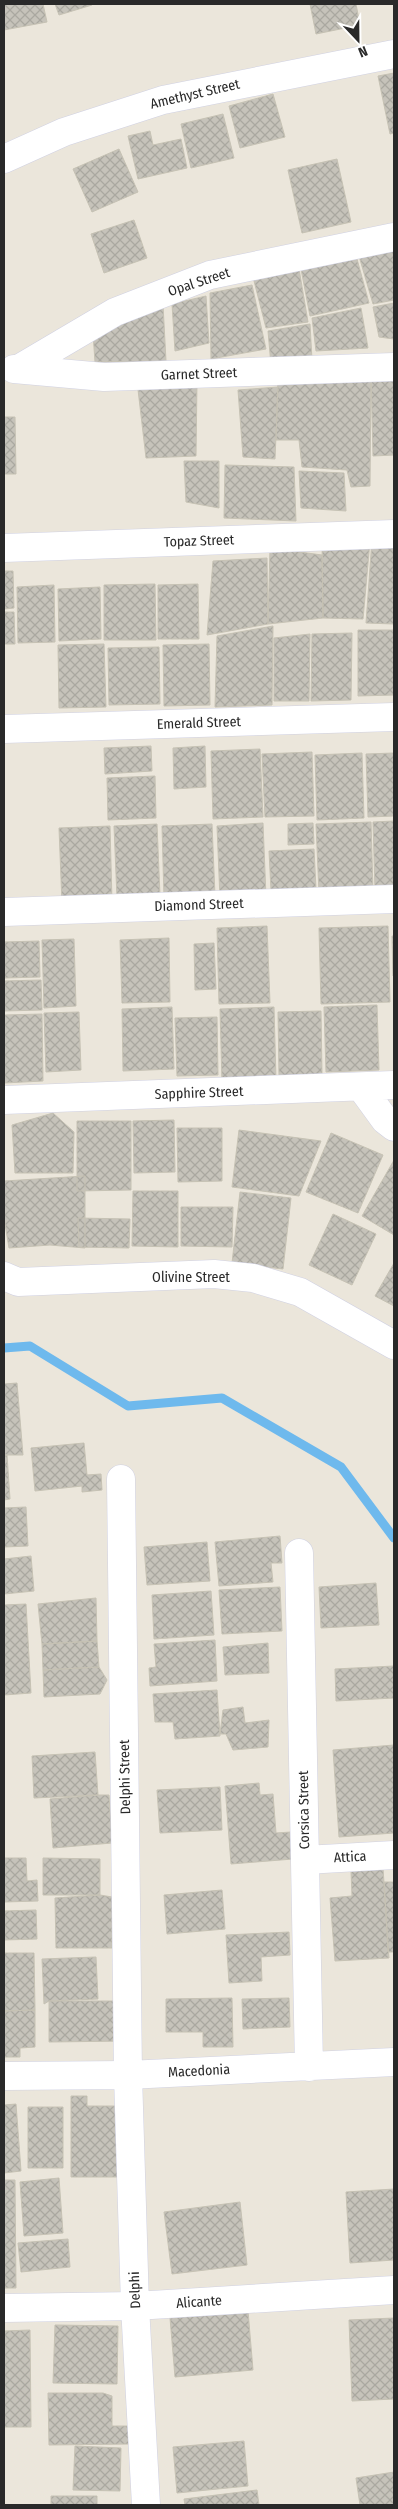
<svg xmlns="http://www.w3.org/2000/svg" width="398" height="2509" font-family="'Fira Sans Condensed',sans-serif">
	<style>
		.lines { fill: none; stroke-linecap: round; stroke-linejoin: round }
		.stream { stroke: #6eb9ed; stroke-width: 9 }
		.building { fill: url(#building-cross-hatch); stroke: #c6c2b4 }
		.minor-casing { stroke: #d0d1e2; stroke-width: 29 }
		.tertiary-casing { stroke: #d0d1e2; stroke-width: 29 }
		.minor { stroke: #fff; stroke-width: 28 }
		.tertiary { stroke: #fff; stroke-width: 28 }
		.labels { text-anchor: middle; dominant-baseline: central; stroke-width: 5; stroke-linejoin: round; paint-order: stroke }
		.street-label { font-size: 14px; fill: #292929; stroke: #fff }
	</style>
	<defs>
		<pattern id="building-cross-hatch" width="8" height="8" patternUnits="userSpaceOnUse" patternTransform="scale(1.25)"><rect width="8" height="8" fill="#c6c3ba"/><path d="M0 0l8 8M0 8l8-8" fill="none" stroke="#aaa8a0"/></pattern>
	</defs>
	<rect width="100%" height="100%" fill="#ebe6db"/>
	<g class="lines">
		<path class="stream" d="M4,1348L30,1346L128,1406L222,1398L341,1467L394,1538"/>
	</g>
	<path class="building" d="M4,4H43L47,22L4,30Z
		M55,4H92V5L59,15Z
		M310,4H356L360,25L316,34Z
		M394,73V133L390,134L378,76Z
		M273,94L285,137L240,148L229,106Z
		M223,114L234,158L191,168L181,124Z
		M150,131L153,145L181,139L187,168L138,179L128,136Z
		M119,149L138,192L92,212L73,169Z
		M337,159L351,222L302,233L288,170Z
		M134,220L147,258L104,273L91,234Z
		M394,246V300L373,304L359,256Z
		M357,259L369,303L310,316L301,269Z
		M299,269L308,322L266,328L253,277Z
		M252,285L266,349L211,359L210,293Z
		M206,296L209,343L175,351L172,304Z
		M394,303V339L379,337L373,307Z
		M163,305L166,361L95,362L93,333Z
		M361,308L368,348L316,351L312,318Z
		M310,324L312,360L271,365L268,331Z
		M394,373V455L373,456L371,374Z
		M371,374L370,486L351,487L347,470L302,467L299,440H276L278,379Z
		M197,380L196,456L146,458L137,381Z
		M278,387L275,459L243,457L238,390Z
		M4,417H15L16,474H4Z
		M184,461H219V508L186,502Z
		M225,465L294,467L296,521L224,518Z
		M299,471L344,473L346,511L301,508Z
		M372,540L394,541V624L366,623Z
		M370,541L363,619L323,618L322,542Z
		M270,548L322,555L323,618L268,624Z
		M267,558L268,624L207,635L213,561Z
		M4,571H13L14,608L4,609Z
		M155,584L156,640H104V585Z
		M198,584L199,639H158V585Z
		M54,585L55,642L18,643L17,587Z
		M100,587L101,639L59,641L58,589Z
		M4,612H14L15,644H4Z
		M273,626L272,705L215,707L217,636Z
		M358,630H394V695L358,696Z
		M352,633L351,700L311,701L312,634Z
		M310,634L309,701H274V638Z
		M104,644L106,707L59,708L58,645Z
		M209,644L210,705L164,706L163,645Z
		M159,647L160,704L109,705L108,648Z
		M151,746L152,771L105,774L104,748Z
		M205,746L206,787L174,789L173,748Z
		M260,749L263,817L213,819L211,751Z
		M312,752L314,816L265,817L262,754Z
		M362,753L364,818L317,820L315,755Z
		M394,753V816L368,817L366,754Z
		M155,776L156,818L108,820L107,778Z
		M394,821V890H375L373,822Z
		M371,822L373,891L319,893L316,824Z
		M263,823L266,897L220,899L217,826Z
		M313,823L314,844L288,845V824Z
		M157,824L160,896L117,898L114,826Z
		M212,824L215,896L164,898L162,826Z
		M110,826L112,902L62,904L59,828Z
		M314,849L316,889L271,890L269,851Z
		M267,926L270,1003L219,1004L217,928Z
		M388,926L390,1002L321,1004L319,928Z
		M392,936H394V976H393Z
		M169,938L170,1002L122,1003L120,940Z
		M74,939L76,1006L44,1008L42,940Z
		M39,941L40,977L4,978V942Z
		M214,943L216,989L195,990L194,944Z
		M41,980L42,1010L4,1011V981Z
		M377,1005L379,1070L326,1072L324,1007Z
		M172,1007L174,1069L123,1071L122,1009Z
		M274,1007L276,1080L222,1083L220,1009Z
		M321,1011L322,1074L279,1076L278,1012Z
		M79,1012L81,1070L46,1072L44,1013Z
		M42,1014L43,1081L4,1083V1015Z
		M217,1017L218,1075L177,1076L175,1018Z
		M53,1113L74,1132L73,1173H15L12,1125Z
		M174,1120L175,1172L134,1173L133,1121Z
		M77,1121H131V1190L77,1191Z
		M177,1128H222V1181L178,1182Z
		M239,1130L321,1141L299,1196L232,1187Z
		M331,1133L383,1155L358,1213L306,1192Z
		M394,1160V1235L362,1216Z
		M85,1176V1248L50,1245L9,1248L4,1218V1181Z
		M133,1191H178V1247L132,1246Z
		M240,1192L291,1198L283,1269L232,1263Z
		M181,1207H233L232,1247L181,1246Z
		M333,1214L376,1234L352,1285L309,1265Z
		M78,1218L130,1219L129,1248L79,1247Z
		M394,1263V1306L375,1296Z
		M17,1383L23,1455H4V1384Z
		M84,1443L87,1475L101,1474L102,1490L82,1492V1486L35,1491L31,1448Z
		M4,1455H7L10,1499L4,1500Z
		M26,1507L28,1546L4,1547V1508Z
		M280,1536L282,1563H271L273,1582L219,1586L215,1542Z
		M207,1542L210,1581L147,1585L144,1547Z
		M31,1556L34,1591L4,1594V1559Z
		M376,1583L379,1625L321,1628L319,1587Z
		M280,1587L282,1631L222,1634L219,1590Z
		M211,1591L214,1635L154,1639L152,1595Z
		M96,1598L97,1641L42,1644L38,1604Z
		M26,1604L31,1693L4,1695V1605Z
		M215,1640L217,1681L150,1686L149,1668L156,1667L154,1644Z
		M97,1641L99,1667L43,1670L42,1644Z
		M268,1643L269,1673L225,1675L223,1647Z
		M394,1666V1698L336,1701L335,1669Z
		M99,1667L107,1680L100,1694L44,1697L43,1670Z
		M217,1690L220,1736L175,1739L173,1722H155L153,1694Z
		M243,1707L245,1723L269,1720L268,1747L233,1750L226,1734H220L223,1710Z
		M394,1745V1833L339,1837L333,1750Z
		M95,1752L98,1795L34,1798L32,1756Z
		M259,1783L260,1795L273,1794L276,1833L291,1832L293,1859L231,1864L225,1786Z
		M220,1787L222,1830L160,1833L157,1790Z
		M98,1795H109L112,1843L53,1848L50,1799Z
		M4,1858H26L27,1881L37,1880L38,1901L4,1902Z
		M43,1858L100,1859V1895H43Z
		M383,1868L389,1958L335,1961L330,1898L352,1896L351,1871Z
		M384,1882H394V1952H388Z
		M222,1890L225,1929L167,1934L164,1895Z
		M100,1895L112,1897V1948H56L55,1898Z
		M36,1910L37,1939L4,1940V1911Z
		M289,1932L290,1955L261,1957L262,1981L229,1983L226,1935Z
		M4,1953H34L35,2010L4,2011Z
		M96,1957L98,1999L49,2001L44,2004L42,1959Z
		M232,1998L233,2047H203V2032H166V1999Z
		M289,1998L290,2027L243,2029L242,1999Z
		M49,2001H126V2041L49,2042Z
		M35,2010V2047L20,2048V2057H4V2011Z
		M71,2096H87V2106H119L120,2177H71Z
		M16,2104L21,2171L4,2173V2105Z
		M28,2107H63V2168H28Z
		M59,2178L63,2233L24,2236L20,2182Z
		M4,2180H15L16,2288H4Z
		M394,2189V2260L350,2263L346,2192Z
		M240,2202L247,2265L172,2274L164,2212Z
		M68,2239L70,2267L21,2272L18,2243Z
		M248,2311L253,2370L175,2377L170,2318Z
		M394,2318V2399L352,2401L349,2320Z
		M55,2325L118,2326L117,2384L53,2383Z
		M30,2330L31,2427H4V2331Z
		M48,2393H103L112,2396V2426H129V2444L49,2445Z
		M244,2441L248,2486L177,2493L173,2447Z
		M75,2446L121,2448L120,2491L73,2490Z
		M394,2472V2505H360L356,2478Z
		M257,2490L259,2505H185L184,2499Z
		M51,2496H97V2505H51Z"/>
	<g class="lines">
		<defs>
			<path id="minor" d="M4,159L64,132L163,100L394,54
				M20,368L115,312L210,275L394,237
				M14,369L104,377L394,367
				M4,548L394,534
				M4,729L394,717
				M4,912L394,899
				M361,1087L385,1120L394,1127
				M4,1100L394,1085
				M4,1276L18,1282L214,1274L253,1278L300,1292L394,1345
				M121,1479L128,2075L394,2062
				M299,1553L309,2067
				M305,1860L394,1855
				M4,2308L135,2306L146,2505"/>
			<path id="tertiary" d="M4,2076L128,2075L135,2306L394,2290"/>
		</defs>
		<use href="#minor" class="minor-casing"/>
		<use href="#tertiary" class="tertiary-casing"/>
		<use href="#minor" class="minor"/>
		<use href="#tertiary" class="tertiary"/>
	</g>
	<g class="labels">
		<g class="street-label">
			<text transform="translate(195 94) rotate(-13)">Amethyst Street</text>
			<text transform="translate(199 282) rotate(-18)">Opal Street</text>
			<text transform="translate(199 374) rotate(-2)">Garnet Street</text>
			<text transform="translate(199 541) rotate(-2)">Topaz Street</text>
			<text transform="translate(199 723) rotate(-2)">Emerald Street</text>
			<text transform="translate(199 905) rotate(-2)">Diamond Street</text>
			<text transform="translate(199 1093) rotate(-2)">Sapphire Street</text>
			<text x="191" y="1277">Olivine Street</text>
			<text transform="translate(125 1777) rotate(-91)">Delphi Street</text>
			<text transform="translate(304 1810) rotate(-91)">Corsica Street</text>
			<text transform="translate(350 1857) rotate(-3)">Attica</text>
			<text transform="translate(199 2071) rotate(-3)">Macedonia</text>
			<text transform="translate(135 2290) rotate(-92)">Delphi</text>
			<text transform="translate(199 2302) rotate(-4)">Alicante</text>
		</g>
	</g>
	<rect width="398" height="2509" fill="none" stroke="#292929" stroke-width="10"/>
	<g transform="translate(358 40) rotate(158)" stroke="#ffffff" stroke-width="4" paint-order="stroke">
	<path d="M0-4L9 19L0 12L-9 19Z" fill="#292929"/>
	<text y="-8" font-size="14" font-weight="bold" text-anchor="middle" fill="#292929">N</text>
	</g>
</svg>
